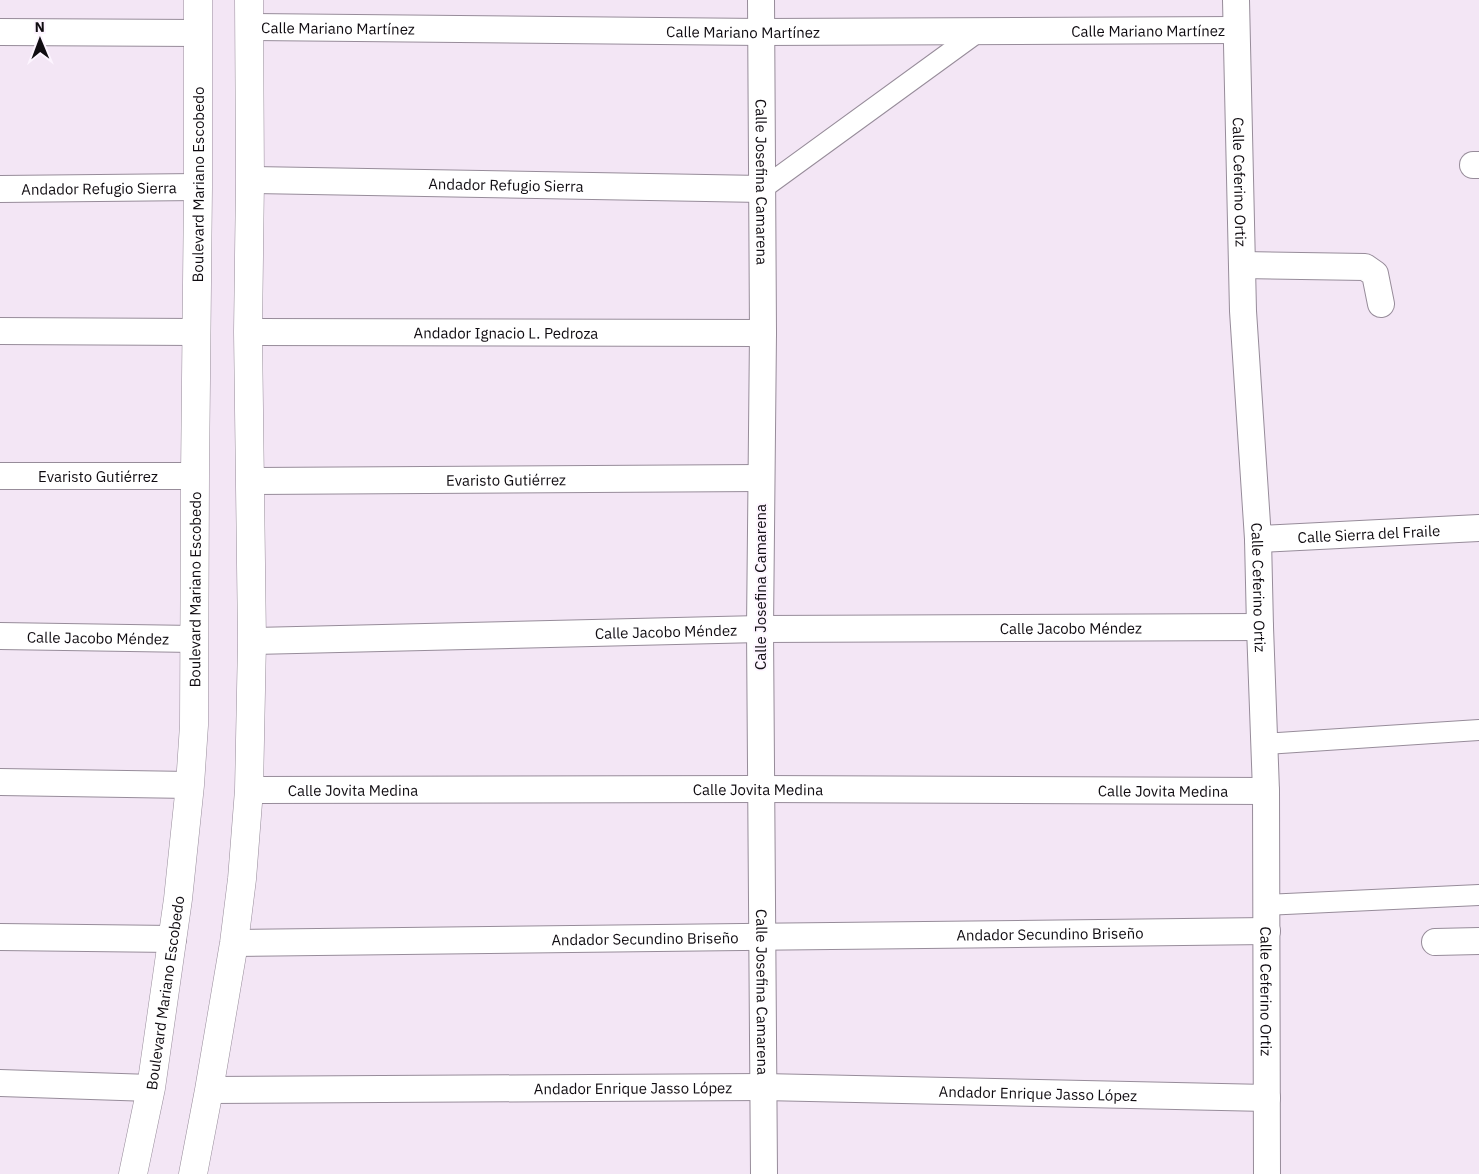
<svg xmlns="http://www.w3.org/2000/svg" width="1479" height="1174" font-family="'IBM Plex Sans',sans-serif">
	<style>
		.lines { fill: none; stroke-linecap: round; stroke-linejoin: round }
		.pedestrian-casing { stroke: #978c9a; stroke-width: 22 }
		.minor-casing { stroke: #978c9a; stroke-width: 28 }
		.tertiary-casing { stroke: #978c9a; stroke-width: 29 }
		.pedestrian { stroke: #fff; stroke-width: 20 }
		.minor { stroke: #fff; stroke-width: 26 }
		.tertiary { stroke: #fff; stroke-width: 28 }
		.labels { text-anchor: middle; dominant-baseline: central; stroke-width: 4; stroke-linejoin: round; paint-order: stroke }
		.street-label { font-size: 15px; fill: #100c11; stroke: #fdf5ff }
	</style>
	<rect width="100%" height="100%" fill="#f3e6f5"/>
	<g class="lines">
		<defs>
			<path id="pedestrian" d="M762,189L978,32
				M1264,744L1479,730
				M1266,905L1479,895"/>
			<g id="minor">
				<path id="s1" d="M761,0L763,333L760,629L764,1174"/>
				<path id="s2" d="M1236,0L1243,311L1258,539L1260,627L1266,791L1267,1174"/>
				<path id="s3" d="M249,27L761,32L1236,30"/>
				<path d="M0,32L198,33"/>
				<path d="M1473,165H1479"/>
				<path id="s4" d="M250,180L762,189"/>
				<path id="s5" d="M0,189L198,187"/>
				<path d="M1242,265L1365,267L1375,274L1381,304"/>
				<path d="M0,331L197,332"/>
				<path id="s6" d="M248,332L763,333"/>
				<path id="s7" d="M0,476H195"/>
				<path id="s8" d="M251,481L760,478"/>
				<path id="s9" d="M1258,539L1479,528"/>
				<path id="s10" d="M0,636L194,639"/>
				<path id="s11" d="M252,641L760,629L1260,627"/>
				<path d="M0,782L190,785"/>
				<path id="s12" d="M249,790L761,789L1266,791"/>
				<path d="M0,937L173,939"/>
				<path d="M1435,942L1479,941"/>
				<path id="s13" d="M234,943L1267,931"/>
				<path d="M0,1083L151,1088"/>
				<path id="s14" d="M209,1090L763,1087L1267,1098"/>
			</g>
			<g id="tertiary">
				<path id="s15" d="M133,1174L151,1088L178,899L190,785L194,725L195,476L198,187V0"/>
				<path d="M193,1174L209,1090L234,943L242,879L249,790L252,641L248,332L250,180L249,0"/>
			</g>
		</defs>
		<use href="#pedestrian" class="pedestrian-casing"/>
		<use href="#minor" class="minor-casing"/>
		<use href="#tertiary" class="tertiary-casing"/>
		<use href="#pedestrian" class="pedestrian"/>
		<use href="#minor" class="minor"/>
		<use href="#tertiary" class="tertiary"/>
	</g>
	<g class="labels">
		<g class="street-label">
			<text stroke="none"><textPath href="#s3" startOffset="89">Calle Mariano Martínez</textPath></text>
			<text stroke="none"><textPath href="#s3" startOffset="899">Calle Mariano Martínez</textPath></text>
			<text stroke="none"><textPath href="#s3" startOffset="494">Calle Mariano Martínez</textPath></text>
			<text stroke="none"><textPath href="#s1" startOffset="182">Calle Josefina Camarena</textPath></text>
			<text stroke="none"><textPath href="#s2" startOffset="182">Calle Ceferino Ortiz</textPath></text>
			<text stroke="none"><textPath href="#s15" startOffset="994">Boulevard Mariano Escobedo</textPath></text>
			<text stroke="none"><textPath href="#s4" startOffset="256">Andador Refugio Sierra</textPath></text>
			<text stroke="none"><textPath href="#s5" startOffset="99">Andador Refugio Sierra</textPath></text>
			<text stroke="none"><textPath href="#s6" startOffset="258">Andador Ignacio L. Pedroza</textPath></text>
			<text stroke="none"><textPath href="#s7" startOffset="98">Evaristo Gutiérrez</textPath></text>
			<text stroke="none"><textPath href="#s8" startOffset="255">Evaristo Gutiérrez</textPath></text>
			<text stroke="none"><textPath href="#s9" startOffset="111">Calle Sierra del Fraile</textPath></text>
			<text transform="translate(760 587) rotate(-90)">Calle Josefina Camarena</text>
			<text stroke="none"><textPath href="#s2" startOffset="588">Calle Ceferino Ortiz</textPath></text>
			<text stroke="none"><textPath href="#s15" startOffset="589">Boulevard Mariano Escobedo</textPath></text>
			<text stroke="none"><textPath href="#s11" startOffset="819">Calle Jacobo Méndez</textPath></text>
			<text stroke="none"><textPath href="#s11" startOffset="414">Calle Jacobo Méndez</textPath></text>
			<text stroke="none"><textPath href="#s10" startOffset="98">Calle Jacobo Méndez</textPath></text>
			<text stroke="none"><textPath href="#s12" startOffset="509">Calle Jovita Medina</textPath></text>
			<text stroke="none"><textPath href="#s12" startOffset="104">Calle Jovita Medina</textPath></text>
			<text stroke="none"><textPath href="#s12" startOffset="914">Calle Jovita Medina</textPath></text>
			<text stroke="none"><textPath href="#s13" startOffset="816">Andador Secundino Briseño</textPath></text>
			<text stroke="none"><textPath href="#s13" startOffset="411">Andador Secundino Briseño</textPath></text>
			<text stroke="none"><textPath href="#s15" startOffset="184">Boulevard Mariano Escobedo</textPath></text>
			<text stroke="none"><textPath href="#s1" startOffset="992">Calle Josefina Camarena</textPath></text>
			<text stroke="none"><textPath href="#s2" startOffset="992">Calle Ceferino Ortiz</textPath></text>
			<text stroke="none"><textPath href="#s14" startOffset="424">Andador Enrique Jasso López</textPath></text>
			<text stroke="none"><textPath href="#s14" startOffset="829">Andador Enrique Jasso López</textPath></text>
		</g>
	</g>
	<g transform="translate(40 40) rotate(359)" stroke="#fdf5ff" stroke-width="4" paint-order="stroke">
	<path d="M0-4L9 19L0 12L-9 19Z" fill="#100c11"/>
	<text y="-8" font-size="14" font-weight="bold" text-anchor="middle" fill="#100c11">N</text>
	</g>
</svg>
